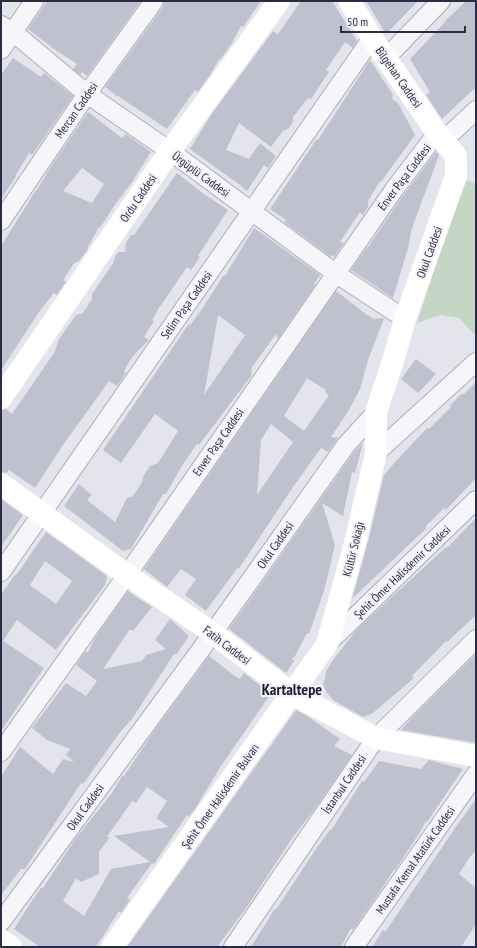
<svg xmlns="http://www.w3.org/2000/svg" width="477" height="948" font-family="'PT Sans Narrow',sans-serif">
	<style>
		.green { fill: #c4d6c4 }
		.building { fill: #c0c1cf; fill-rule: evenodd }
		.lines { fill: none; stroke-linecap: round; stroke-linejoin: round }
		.street-casing { stroke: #acacba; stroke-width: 20 }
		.street { stroke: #f6f6fa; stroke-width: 18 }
		.secondary { stroke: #fff; stroke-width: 22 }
		.labels { text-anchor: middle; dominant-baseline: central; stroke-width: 4; stroke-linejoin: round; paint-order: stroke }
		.street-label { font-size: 12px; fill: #2a2b45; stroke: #f3f4f9 }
		.district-label { font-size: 16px; font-weight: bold; fill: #1c1d36; stroke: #f3f4f9 }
	</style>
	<rect width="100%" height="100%" fill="#e3e4ec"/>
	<path class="green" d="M463,180L476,183V336L459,318L440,315L417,323Z"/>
	<path class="building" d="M47,1H141L87,76L82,72L80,75L73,69L77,64L54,49L28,29Z
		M164,1H261L243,27L241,26L232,43L220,60L219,59L210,75L198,92L195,90L167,129L118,96V97L105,87L163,7Z
		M301,1H332L357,41L353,48L345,42L326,70L329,72L311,99L308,98L293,117V122L288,129L283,131L271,147L239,123L226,150L249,159L260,143L276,156L268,168L264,165L247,191L240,185L190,149L211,115L273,31L278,34Z
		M366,1H418L386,34Z
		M466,1H476V87L442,119L426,95L430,92L410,59L446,21H445Z
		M13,58L41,77L44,73L73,96L32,155L29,153L17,173L15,178L1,199V75Z
		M370,60L390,90L393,95L392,99L398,103L415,135L381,182L380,181L368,201V207L363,215L360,212L340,242L344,243L334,257L331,255V257L284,222L286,220L270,209L316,140H318Z
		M88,112L122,138L126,134L151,152L132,182L114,206L100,228L99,227L88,247V249L79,261L74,263L63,280L66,282L57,295L54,293L39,312L1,370V246L36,190H37L50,168ZM82,168L104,184L92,203L63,191Z
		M436,152L439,155L412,228L408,248L393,298L351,270L367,247H368L402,197Z
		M177,173L204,194L228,210L198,256L200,257L191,270L187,267L159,308L152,320L154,321L144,337L149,340L132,357L124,371L126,373L117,386L109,381L63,445L35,488L9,470L7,473L1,472V410L6,409L12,414L54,353L59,339L76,315L83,313L92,299V294L114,262L115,257L118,252H125L126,243L131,235H134Z
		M254,228L320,275L314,284H316L278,339L276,334L252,367L251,376L199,445L197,444L183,464L166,494H163L131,549L123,551L64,506L79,484L92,495L87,500L115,522L127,498L133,496L141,484L144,475L150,466L158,463L178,431L155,414L121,463L103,450L188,325L191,324L202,309L223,276H225ZM218,315L245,335L204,395Z
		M336,291L367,315H368L374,319L384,318L368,360L360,389L349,410L331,437L338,438L328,452L323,449L324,447L322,449L321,448L293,487L238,570V567L206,611L185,595L196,579L181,569L167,587L144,569ZM307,378L326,390L325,392L329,395L304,431L284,416ZM271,424L293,442L257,495L261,440Z
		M416,359L436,374L418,393L401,379Z
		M476,382V478L446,510L444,508L426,526V529L418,536L352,599L367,546L384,475L396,461L427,428L429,429L451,407L450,406L460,395L465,393Z
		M363,443L355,473L352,472L343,516L322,503L335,545L324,591L309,634L307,633L295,656L292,659L294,661L286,673L229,629L354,452Z
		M1,499L23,515L1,547Z
		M476,518V615L447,642L446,641L412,676L414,678L373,713L363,717L333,700L327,693L323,684L325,679L326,671L336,656L358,628L445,548L448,547Z
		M46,532L107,576L105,585L56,650L17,620L3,641L44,668L1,731V595L14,576L17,574ZM45,561L72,581L56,604L30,585Z
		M128,591L152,607L133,631L130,629L103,669L142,661L146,655L166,649L155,640L170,619L189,636L176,655L174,654L132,719L121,731L83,784L81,783L25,869H21L1,895V777L20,747L53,774L63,759L74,762L66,755L70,749L47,740L32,728L66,683L86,696L97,681L76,665L85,652H88L95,638Z
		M476,654V743L401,730L409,721V720Z
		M209,656L239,679L244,673L270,693V695L221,766L195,809L189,816L187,815L154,864L152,863L127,898L130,900L121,913L119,911L96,947H40L14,929L31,902L41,888H43L76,838L112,793L122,776H124L152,734ZM147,787L167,801L156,818L169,827L114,836L150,862L111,869L84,916L63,901L76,878L81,882L99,874V852L110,837H107L132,801L136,803Z
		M296,710L307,716L340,739L334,746L352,755L314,810L293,837L247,907L217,947H127Z
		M429,760L463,769L427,822H425L422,829L395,870L394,869L383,887L354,929L353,930L351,928L341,947H251L274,910L277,908L318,846L330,830L332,829L362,781L364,782L379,761L421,769Z
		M476,799V850L469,858L459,874L476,888V924L461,947H372L383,930L386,931L455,828Z"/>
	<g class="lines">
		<defs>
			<path id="street" d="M1,25L13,32L87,94L170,151L335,273L405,319
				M1,50L34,1
				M386,58L441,1
				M444,140L476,110
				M1,221L87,94L154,1
				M376,453L476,362
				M1,572L372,38
				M327,644L476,500
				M1,752L127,575L393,191L437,133
				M1,922L213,633L346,445L376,412
				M233,947L376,738L476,639
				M354,947L476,774"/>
		</defs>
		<use href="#street" class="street-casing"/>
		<use href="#street" class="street"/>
		<path class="secondary" d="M1,398L170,151L279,1
			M1,484L127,575L213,633L292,694L376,738L476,756
			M1,940L11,947
			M112,947L327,644L355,543L376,453V412L393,361L405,319L456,176V156L437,133L372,38L349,1"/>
	</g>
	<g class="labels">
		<g class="street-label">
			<text transform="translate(399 77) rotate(55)">Bilgehan Caddesi</text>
			<text transform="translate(76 110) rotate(-55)">Mercan Caddesi</text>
			<text transform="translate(201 174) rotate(36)">Ürgüplü Caddesi</text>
			<text transform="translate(404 177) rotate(-53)">Enver Paşa Caddesi</text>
			<text transform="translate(138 198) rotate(-56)">Ordu Caddesi</text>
			<text transform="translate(429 252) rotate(-70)">Okul Caddesi</text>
			<text transform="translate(186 305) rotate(-55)">Selim Paşa Caddesi</text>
			<text transform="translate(218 442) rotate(-55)">Enver Paşa Caddesi</text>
			<text transform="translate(275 545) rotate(-55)">Okul Caddesi</text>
			<text transform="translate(353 549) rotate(-76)">Kültür Sokağı</text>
			<text transform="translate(402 572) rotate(-44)">Şehit Ömer Halisdemir Caddesi</text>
			<text transform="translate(227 645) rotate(37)">Fatih Caddesi</text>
			<text transform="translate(344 784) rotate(-56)">İstanbul Caddesi</text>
			<text transform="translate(220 796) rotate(-55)">Şehit Ömer Halisdemir Bulvarı</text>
			<text transform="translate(85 807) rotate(-54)">Okul Caddesi</text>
			<text transform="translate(415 860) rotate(-55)">Mustafa Kemal Atatürk Caddesi</text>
		</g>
		<g class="district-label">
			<text x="292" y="689">Kartaltepe</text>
		</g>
	</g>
	<rect width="477" height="948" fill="none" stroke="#2a2b45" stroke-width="4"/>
	<path d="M341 26v6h124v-6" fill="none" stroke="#2a2b45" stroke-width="2"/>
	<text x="347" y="26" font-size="12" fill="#2a2b45" stroke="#f3f4f9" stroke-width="3" paint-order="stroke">50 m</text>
</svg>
